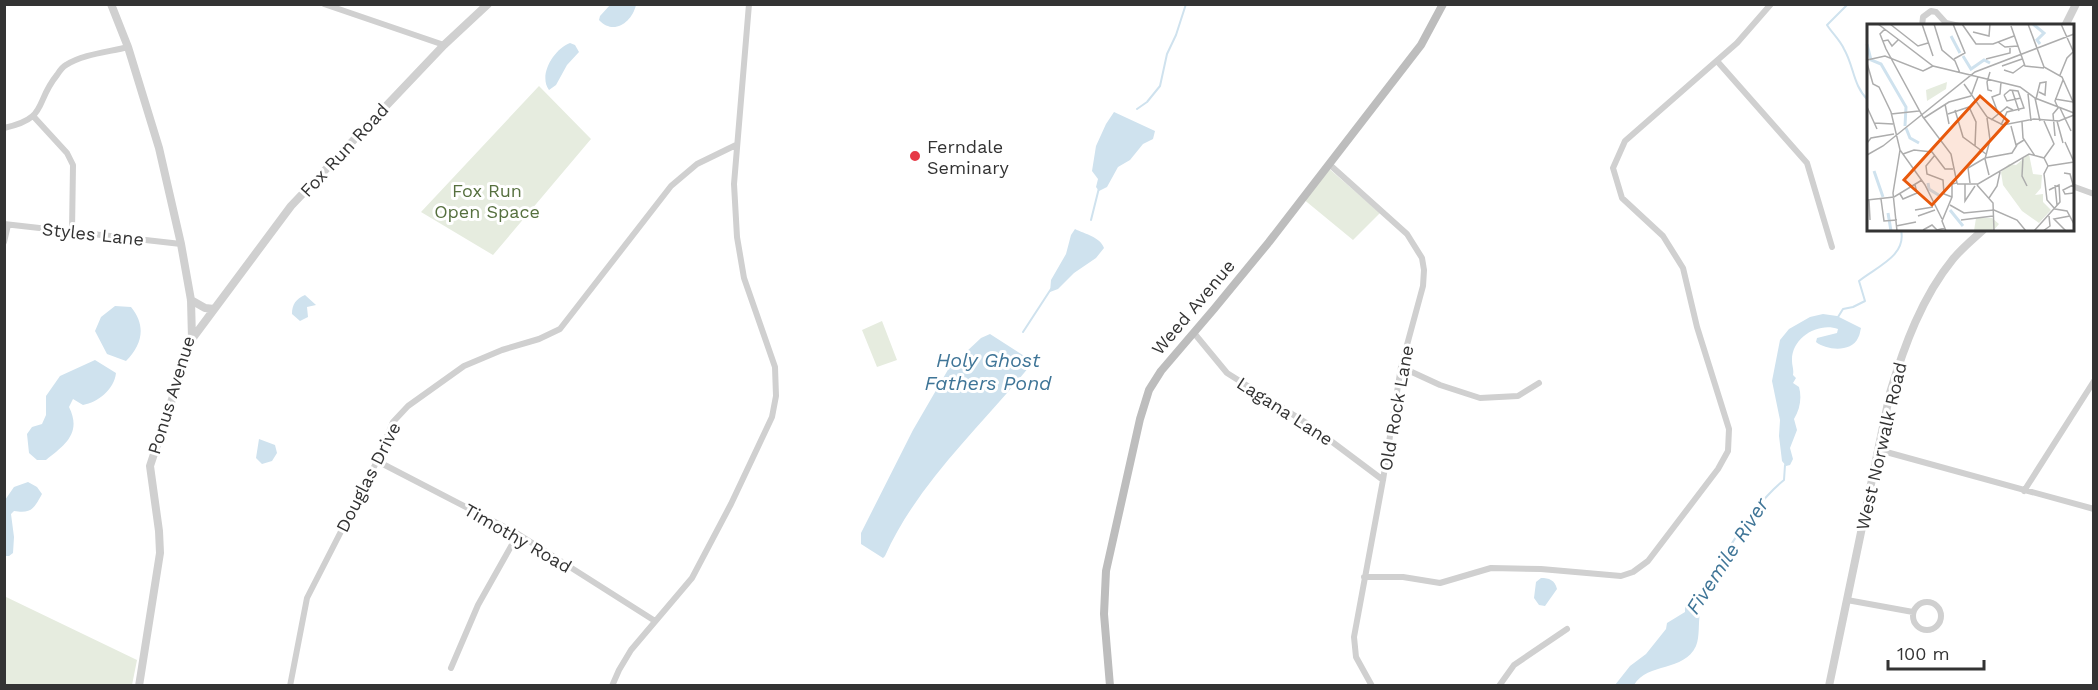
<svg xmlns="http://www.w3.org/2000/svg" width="2098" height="690" font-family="'Work Sans',sans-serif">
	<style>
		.green { fill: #e6ecdf }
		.water { fill: #cfe2ee }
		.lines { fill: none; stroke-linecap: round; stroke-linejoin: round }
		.stream { stroke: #cfe2ee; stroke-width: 2 }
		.minor { stroke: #d0d0d0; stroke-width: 6 }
		.tertiary { stroke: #d0d0d0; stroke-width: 8 }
		.secondary { stroke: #bdbdbd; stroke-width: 8 }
		.poi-dot { fill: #e63946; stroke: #fff; stroke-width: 2 }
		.labels { text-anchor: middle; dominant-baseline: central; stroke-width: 6; stroke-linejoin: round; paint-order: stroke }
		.poi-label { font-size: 18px; fill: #333; stroke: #fff; text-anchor: start }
		.street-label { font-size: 18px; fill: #333; stroke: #fff }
		.park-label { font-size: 18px; fill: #56703f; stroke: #fff }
		.water-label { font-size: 20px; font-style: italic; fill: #3f7597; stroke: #fff }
		.inset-river { fill: none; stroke: #cfe2ee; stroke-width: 3 }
		.inset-road { fill: none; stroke: #adadad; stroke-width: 1.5 }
		.view { fill: #e8590c; fill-opacity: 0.15; stroke: #e8590c; stroke-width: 3 }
		.inset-edge { fill: none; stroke: #333; stroke-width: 3 }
	</style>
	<rect width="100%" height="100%" fill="#fff"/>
	<path class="green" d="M539,86L591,139L493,255L421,212Z
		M1327,167L1380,213L1353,240L1302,198Z
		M882,321L897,360L877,367L862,330Z
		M4,596L137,660L132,685H5Z"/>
	<path class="water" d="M610,5V4L636,5C632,22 614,36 599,20L600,16Z
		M570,43L575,45L579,52L567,65L556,85L549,90C538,75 554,49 570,43Z
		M1114,112L1155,131L1153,139L1143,144L1130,160L1118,167L1107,187L1099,191L1096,187L1098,179L1092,171L1096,146L1106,124Z
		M1075,229C1085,234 1100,237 1104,248L1096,258L1074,273L1058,289L1050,292L1051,280L1066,254L1071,235Z
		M305,295L316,305L307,307L308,317L300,321L292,314C292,304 296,299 305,295Z
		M115,306L131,307C146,325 143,344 126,361L107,354L95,331L101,317Z
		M1823,314L1837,316L1861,328C1860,331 1860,335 1858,338C1851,353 1826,350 1816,342L1817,338L1837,333L1838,329C1818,322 1791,338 1792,361C1792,366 1794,369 1793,375L1796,378L1793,383L1799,387C1802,398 1800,409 1794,419L1797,430L1790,448L1793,459L1790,465L1786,466L1782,461L1779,436L1780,420L1772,381L1780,340L1789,329L1810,317Z
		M990,334L1029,359V367C980,427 917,484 885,556L883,558L861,544V533L913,430L949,368L981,338Z
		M95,360L116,373C114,390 98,402 83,405L73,399L69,407C82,433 65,445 46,460H37L29,453L27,434L32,427L42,424L46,415V396L60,376Z
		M259,439L275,445L277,453L272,461L262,464L256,458Z
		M28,482L37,487L42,494C34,508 32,514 14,511L11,514L14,537L13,553L9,556H5V500L14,487Z
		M1541,578C1549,578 1555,580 1557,589L1545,606L1539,605L1534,598L1536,582Z
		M1685,605L1700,613C1698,624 1700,636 1696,646C1684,672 1648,662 1634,685H1615L1630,666L1646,654L1666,629L1667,623L1685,612Z"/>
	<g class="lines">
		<path class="stream" d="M1848,4L1827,25C1832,33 1840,40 1844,49C1854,66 1853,86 1868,100
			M1137,109L1147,102L1160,86L1167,54L1176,35L1186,4
			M1091,220L1099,188
			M1838,317L1843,309L1853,307L1865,301L1859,281C1876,267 1907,256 1901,230
			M1023,332L1051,289
			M1693,609C1718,567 1747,510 1784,480L1785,465"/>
		<path class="minor" d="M324,4L444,45
			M1922,26L1923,17L1931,11L1936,12L1946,23L1959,26
			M1717,61L1807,163L1832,247
			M34,117L67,153L73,165L72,231
			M4,128C49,118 34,103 57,75C59,72 62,67 66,65C83,54 109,52 128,47
			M1329,164L1407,234L1422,258L1424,270L1423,286L1401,367L1383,480L1354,637L1356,657L1372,686
			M2072,186L2094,194
			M4,224L181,244
			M4,242L8,225
			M1194,333L1227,373L1311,426L1383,480
			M1401,367L1440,385L1480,398L1518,396L1539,383
			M1879,450L2094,509
			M377,461L518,534L655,621
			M2024,491L2094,381
			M1364,577H1403L1440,583L1491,568L1541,569L1621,576L1633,572L1648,561L1718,469L1728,451L1729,429L1697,327L1683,268L1663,236L1622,198L1613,168L1625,141L1737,43L1771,4
			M1847,600L1913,612
			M1913 616a14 14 0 1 1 28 0a14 14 0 1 1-28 0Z
			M451,668L478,605L518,534
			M290,686L307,598L377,461L393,422L408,406L464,366L502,350L539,339L560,329L671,186L697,164L736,145
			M612,686L619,670L631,650L692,578L731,504L772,417L776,396L775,367L744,278L737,237L734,184L749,4
			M1499,686L1514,665L1567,629"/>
		<path class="tertiary" d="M111,4L128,47L159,148L181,244L191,300L192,339L150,466L159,531L160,553L139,686
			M2065,26L2076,4
			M191,300L205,308L214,309
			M192,339L291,206L444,45L488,4
			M1829,686L1890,393C1904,346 1922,297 1953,259C1962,248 1973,239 1983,230"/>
		<path class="secondary" d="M1110,686L1104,614L1106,571L1140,419L1149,390L1161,371L1214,309L1269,242L1421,45L1443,4"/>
	</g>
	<circle class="poi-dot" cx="915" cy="156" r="6"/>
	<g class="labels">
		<g class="poi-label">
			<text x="927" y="146">Ferndale<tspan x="927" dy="21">Seminary</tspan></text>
		</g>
		<g class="street-label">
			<text transform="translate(344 150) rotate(-47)">Fox Run Road</text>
			<text transform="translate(93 234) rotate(6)">Styles Lane</text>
			<text transform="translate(1193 307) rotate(-50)">Weed Avenue</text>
			<text transform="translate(171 395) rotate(-73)">Ponus Avenue</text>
			<text transform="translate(1396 408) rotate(-80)">Old Rock Lane</text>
			<text transform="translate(1285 411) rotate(33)">Lagana Lane</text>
			<text transform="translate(1881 446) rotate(-77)">West Norwalk Road</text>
			<text transform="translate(368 477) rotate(-63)">Douglas Drive</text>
			<text transform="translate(518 538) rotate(30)">Timothy Road</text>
		</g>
		<g class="park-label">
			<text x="487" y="190">Fox Run<tspan x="487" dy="21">Open Space</tspan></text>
		</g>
		<g class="water-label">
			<text x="988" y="360">Holy Ghost<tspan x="988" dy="23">Fathers Pond</tspan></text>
			<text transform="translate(1727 556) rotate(-57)">Fivemile River</text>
		</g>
	</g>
	<g transform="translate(1867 24)">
		<rect width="207" height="207" fill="#fff"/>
		<path d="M80,58L79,65L60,77L59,66ZM162,130L166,150L175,151L174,164L168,171L176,170V178L184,186L172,199L155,187L136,161L134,148L142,140L149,141ZM109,194H125L132,200L126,207H107Z" fill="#e6ecdf"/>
		<path class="inset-river" d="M166,0L177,9L170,16L173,20M84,12L93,29M0,20L4,36L14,40L39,83L38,102M96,32L104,45L117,36L123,39M39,104L43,114L52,119M7,147L16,173M61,159L62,165L73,172M83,186L96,202M21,189L24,207"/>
		<path class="inset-road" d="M11,0L66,42L153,63L168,74L207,89M23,0L51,22L61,19M55,0L66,32M67,0L75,26L88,37L93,49M86,0L98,29L87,35M95,0L109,20H126L147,12M161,0L177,43L195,53L207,80M194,0L207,29M144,2L158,42L177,44M18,5L13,10L19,25L56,93L84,130L90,159L85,160V173L75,197L79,207M106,8L122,12L123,0M16,17L21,16L25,22L31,16M131,18L138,23L151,22M119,35L143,29V24M0,36L18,32L56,47L66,42M0,39L6,60L12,63L24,88L33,126L58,161L75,195M135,42L155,35M137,46L146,49L157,41M123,48L120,58L121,66L125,67M193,51L200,34L206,28M97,60L120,93L136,101L167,95L192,97L207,91M145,66L152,87M161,70L164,97M137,71L140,77L154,74M104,72L111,53M168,74L173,97M169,75L173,59L179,58L178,71L172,68M188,75L206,78M78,80L82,100M0,83L10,105M193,84L204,107M88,86L96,113L119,130M131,89L125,73L133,70L134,58M24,90L52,87M81,90L102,83L109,98L108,122M57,94L82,78L104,72M120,94L123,116L118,135L122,151M124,96L140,83L146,86M190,97L196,119M155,98L156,114L168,132M7,99L26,100M134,101L140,88L157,84L151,67L143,66L137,71M144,102L149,121L157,116M188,112L186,90L191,84L188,77L196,56M198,118L207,138M0,119L4,114L27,110M36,130L47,126L65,128L78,145H86M0,131L16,122L108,48L207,10M68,131L59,142L60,150L76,156L77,170L85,173M156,133L155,152L160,162M177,134L187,120L177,97M181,142L177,150L180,176L188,185L200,187L207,200M181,142L207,138M197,149L203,150L207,164M103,159L101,144L118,134L145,129L150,121M90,160H111L162,130L177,134L181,142M98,160V177L108,162M110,161L126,179L127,207M188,161L190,181M206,161L196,166L198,170L207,169M33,170L36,175L50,169L48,161M122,174L130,162L133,148M14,175L17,197L30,196M0,176L27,173L55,156M2,176L3,196M83,181L97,189L127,186L150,196L159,207M48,186L66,183M51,192L68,186M94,196L126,192M29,202L49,198M56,206L65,201L70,206L78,204M30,207L26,169L33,126M167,207L193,178L192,161L182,166M176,207L183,202L182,192M199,207L187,195L203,192"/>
		<path class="view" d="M113,72L141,97L65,181L37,156Z"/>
		<rect width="207" height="207" class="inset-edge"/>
	</g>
	<rect width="2098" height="690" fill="none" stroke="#333333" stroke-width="12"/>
	<path d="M1888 660v9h96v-9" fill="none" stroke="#333333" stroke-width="3"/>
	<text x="1897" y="660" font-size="18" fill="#333333" stroke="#ffffff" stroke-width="4.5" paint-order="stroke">100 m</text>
</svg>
